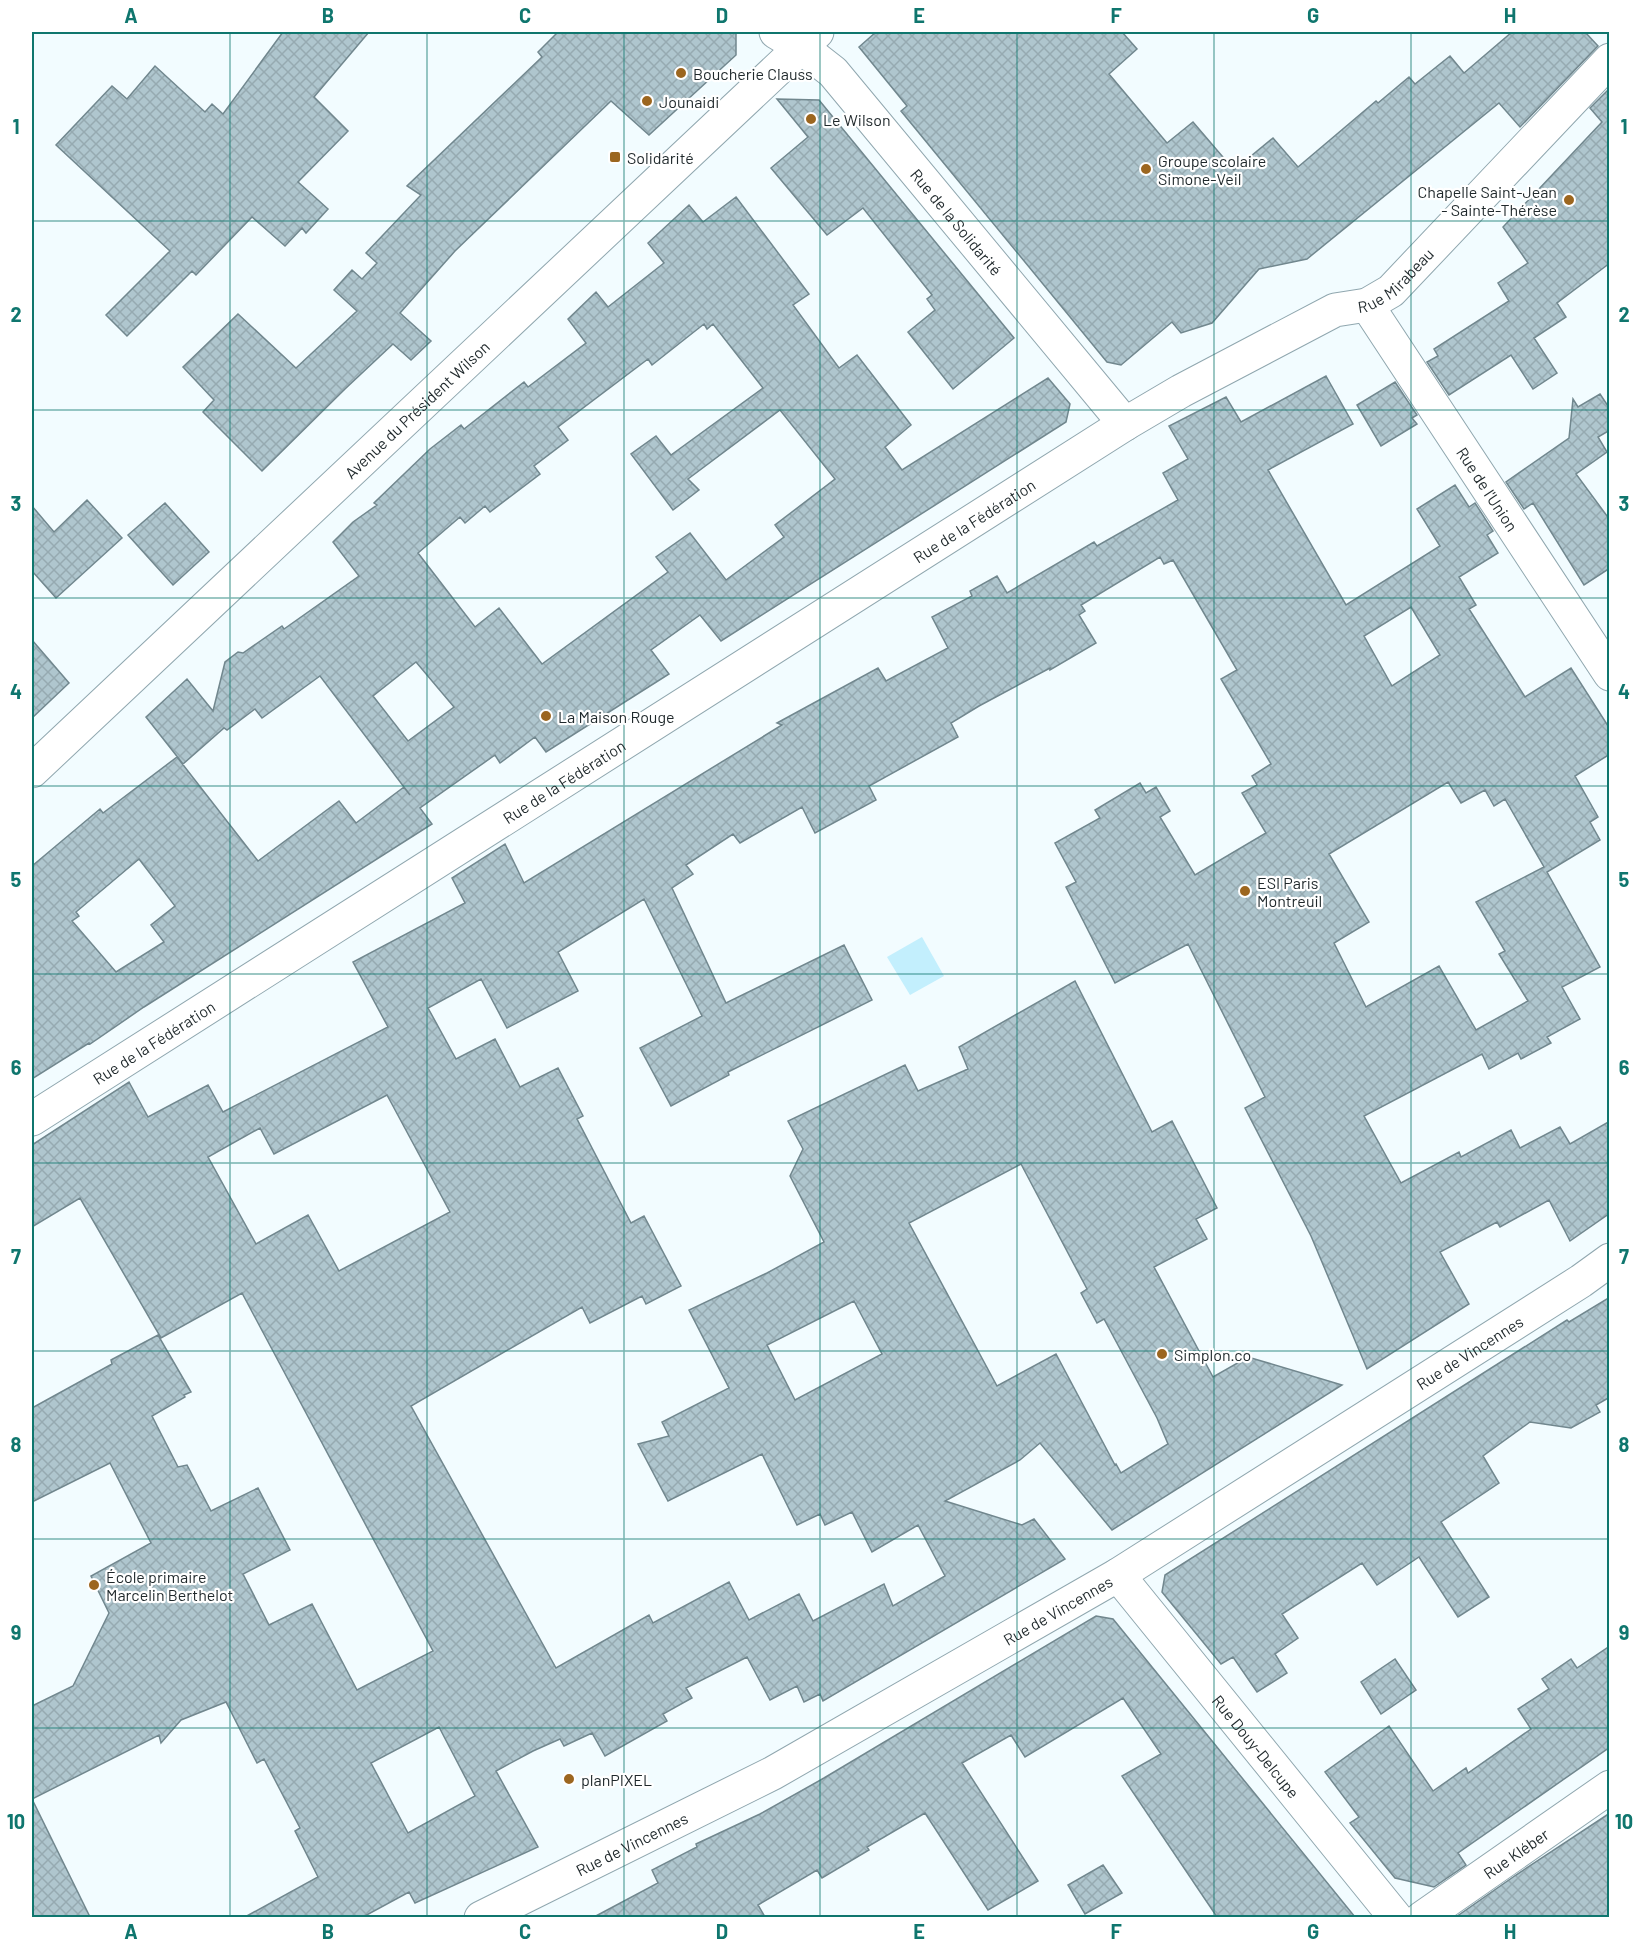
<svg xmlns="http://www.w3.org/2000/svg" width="1641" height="1949" font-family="Barlow,sans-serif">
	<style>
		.green { fill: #c3effd }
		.building { fill: url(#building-cross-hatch); stroke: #71878e; stroke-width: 1.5; fill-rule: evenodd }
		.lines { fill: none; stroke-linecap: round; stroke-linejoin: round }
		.minor-casing { stroke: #90a7af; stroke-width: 35 }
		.minor { stroke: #fff; stroke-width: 33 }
		.grid { fill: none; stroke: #0f766e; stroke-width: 1.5; stroke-opacity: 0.55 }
		.poi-dot { fill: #9c661f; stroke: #fff; stroke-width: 2 }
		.labels { text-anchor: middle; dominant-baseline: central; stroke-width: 4.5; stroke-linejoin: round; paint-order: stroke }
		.poi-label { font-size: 16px; fill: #1f282b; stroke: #fff; text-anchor: start }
		.street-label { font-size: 16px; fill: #1f282b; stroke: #fff }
		.neatline { fill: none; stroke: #0f766e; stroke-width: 2 }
		.grid-label { font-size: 20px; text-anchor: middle; font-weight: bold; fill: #0f766e }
	</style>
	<defs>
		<pattern id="building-cross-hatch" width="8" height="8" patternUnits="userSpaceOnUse" patternTransform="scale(1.5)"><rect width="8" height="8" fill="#afc6ce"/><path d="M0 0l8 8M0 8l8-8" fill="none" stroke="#96aab1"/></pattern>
	</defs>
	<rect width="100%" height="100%" fill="#f2fcff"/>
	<path class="green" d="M922,937L944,976L910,995L887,957Z"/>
	<path class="building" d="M283,32H369L314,97L348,131L298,182L328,209L306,233L302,228L285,246L252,217L196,275L192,271L127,336L106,315L170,251L56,145L112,86L127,99L155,66L205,112L212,104L223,114Z
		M558,32H736V55L649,135L611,101L455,251L400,313L431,341L411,360L393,344L345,389L262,471L203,412L214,400L183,367L238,314L296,368L357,311L334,290L352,270L362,279L377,263L366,253L421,195L407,186L542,57L538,52Z
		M876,32H1122L1137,49L1109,74L1167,143L1193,122L1234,170L1273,138L1298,167L1376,101L1378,103L1409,77L1415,84L1450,56L1464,73L1512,32H1585L1598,46L1520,127L1499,103L1307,259L1259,269L1212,323L1181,333L1172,322L1121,365L1107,362L901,111L907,106L859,47Z
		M1610,88V263L1557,303L1566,317L1534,338L1557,373L1533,389L1511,355L1449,395L1427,362L1438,356L1434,349L1509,301L1498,283L1528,263L1503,227L1602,122L1590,108Z
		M777,99L819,100L1014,338L953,389L908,332L935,310L927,299L932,295L863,208L827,235L771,168L808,137Z
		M736,197L809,294L793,305L839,368L857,355L911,425L885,447L902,470L1048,378L1070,404L1066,422L721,641L700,615L651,650L669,674L546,752L535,737L500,763L495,755L420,808L432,824L144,1007L90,1044L89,1043L32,1079V866L100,809L103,813L177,757L258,861L339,801L356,823L404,787L410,795L320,676L262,718L255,709L227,730L224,728L183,764L146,717L187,679L213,711L225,662L238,652L243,653L282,626L284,629L359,576L333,542L353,522L377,505L374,503L430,449L461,425L464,429L524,382L528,387L586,343L568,319L596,292L608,307L664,263L648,243L689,205L703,222ZM704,324L707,329L713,324L763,388L671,455L656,436L631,454L673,510L699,490L688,479L780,410L835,479L775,525L784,537L726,580L690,533L656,557L668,572L542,664L499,608L475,627L418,553L460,517L465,523L485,506L490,512L540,474L534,466L568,440L558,427L648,359L652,365ZM416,662L454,707L408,741L373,696ZM139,859L175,906L151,925L164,942L116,972L72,921L79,916L76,912Z
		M1326,376L1353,424L1268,470L1346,605L1440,546L1417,509L1455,485L1469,507L1475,503L1493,531L1487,535L1498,553L1459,577L1476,605L1469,609L1525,697L1571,668L1610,729V754L1575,776L1598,817L1590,822L1600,840L1547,872L1600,967L1562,987L1580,1019L1547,1037L1551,1043L1521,1059L1518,1053L1489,1069L1482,1054L1364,1116L1401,1183L1459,1152L1461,1157L1511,1130L1520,1148L1560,1127L1570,1144L1610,1121V1213L1570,1241L1549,1200L1500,1227L1497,1222L1440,1252L1469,1304L1367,1369L1311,1236L1245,1108L1265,1097L1188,944L1115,983L1066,887L1076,882L1055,843L1100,818L1095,810L1140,783L1146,793L1156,787L1170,811L1160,817L1195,875L1266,833L1242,793L1257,785L1252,776L1271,764L1221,679L1237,670L1173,560L1164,564L1160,557L1081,605L1085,611L1079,615L1096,643L1050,670V668L979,706L951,723L958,737L869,786L876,800L815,833L802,807L740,843L733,834L686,865L693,874L672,888L726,1003L844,945L872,1000L728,1072L729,1075L671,1106L640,1048L702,1016L644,899L558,952L578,991L507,1028L481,979L428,1008L456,1059L495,1039L520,1087L558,1068L583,1116L577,1119L631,1223L644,1216L681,1286L646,1304L642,1296L590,1323L582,1307L411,1406L556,1668L649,1615L653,1623L729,1582L749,1620L799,1594L813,1621L884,1584L893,1606L945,1576L918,1525L872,1552L852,1512L825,1525L820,1514L797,1525L762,1454L668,1501L638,1444L669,1436L662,1422L729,1388L689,1310L767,1273L824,1242L790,1176L803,1149L788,1121L905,1065L918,1091L968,1069L959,1047L1075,981L1152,1132L1172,1121L1217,1208L1196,1219L1207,1239L1154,1267L1213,1377L1248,1357L1342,1385L1112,1530L1040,1443L1020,1460L945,1501L1022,1525L1034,1519L1065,1559L823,1701L820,1694L804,1702L797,1686L770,1700L747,1657L686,1688L692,1698L663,1714L667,1721L605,1756L592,1733L564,1746L560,1739L533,1751L496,1771L538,1847L415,1903L409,1892L363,1917H245L318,1877L295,1831L300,1828L264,1759L257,1763L226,1702L181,1720L161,1743L159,1735L32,1799L90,1917H32V1706L73,1686L109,1613L91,1576L151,1543L110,1463L32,1502V1408L112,1364L111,1360L158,1335L191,1392L184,1395L185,1397L152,1416L178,1467L187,1465L211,1511L258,1488L290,1550L243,1574L269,1625L312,1604L357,1690L433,1651L242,1293L161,1338L80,1198L32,1227V1145L129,1082L148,1117L208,1085L223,1112L388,1027L353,962L465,903L452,878L505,844L524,883L782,725L777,723L878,668L886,681L948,648L932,617L972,596L970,591L997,576L1007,593L1094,542L1097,546L1178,500L1163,473L1188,459L1169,426L1226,397L1241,422ZM1411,607L1440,655L1392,686L1364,636ZM1448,782L1461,803L1485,790L1494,806L1505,799L1544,867L1476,902L1505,951L1499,954L1528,1001L1476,1030L1439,966L1366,1007L1334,943L1369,922L1329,854ZM387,1095L450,1212L339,1271L308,1215L256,1244L208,1157L260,1128L274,1154ZM1021,1164L1087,1289L1081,1293L1097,1323L1104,1319L1157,1418L1168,1444L1121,1473L1116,1464L1115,1465L1056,1354L997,1386L909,1223ZM854,1301L882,1354L795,1400L767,1345ZM439,1727L475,1796L408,1833L371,1763Z
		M1395,382L1417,415L1412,418L1417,424L1381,446L1357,405Z
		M1600,394L1610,409V430L1598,437L1607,452L1576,474L1610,520V568L1584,585L1533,503L1524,509L1506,482L1569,438L1573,399L1578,407Z
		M87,500L122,538L56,598L32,571V506L54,532Z
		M165,503L209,552L173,585L128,535Z
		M32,640L69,683L32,718Z
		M1610,1297V1397L1596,1405L1600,1412L1571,1428L1530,1422L1483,1456L1499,1483L1441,1522L1489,1597L1458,1617L1419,1557L1377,1585L1362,1563L1282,1614L1298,1638L1275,1654L1287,1673L1257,1692L1233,1657L1221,1664L1162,1592L1165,1575L1567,1320L1569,1322Z
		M1096,1616L1113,1619L1355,1917H1217L1122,1776L1161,1754L1123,1698L1025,1757L1011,1735L962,1763L1038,1881L988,1910L925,1813L867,1847L869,1850L822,1878L817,1870L758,1905L765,1917H594L658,1883L652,1870L697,1847L696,1844L760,1814L824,1778Z
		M1610,1646V1747L1458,1853L1466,1865L1434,1887L1395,1878L1350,1823L1359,1817L1325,1772L1389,1726L1433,1791L1466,1768L1468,1773L1531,1729L1518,1709L1549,1689L1542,1679L1571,1659L1577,1668Z
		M1395,1659L1416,1690L1381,1714L1361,1682Z
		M1610,1813V1917H1456L1516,1875Z
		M1103,1865L1122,1893L1085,1914L1068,1885Z"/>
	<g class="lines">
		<defs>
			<g id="minor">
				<path id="s1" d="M776,32L801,47L833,72L1125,424"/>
				<path id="s2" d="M1367,305L1610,674"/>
				<path id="s3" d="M32,771L817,32"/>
				<path id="s4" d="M32,1119L1125,424L1181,391L1335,310L1367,305L1391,291L1610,60"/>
				<path id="s5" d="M1118,1575L1396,1918"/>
				<path id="s6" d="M481,1918L773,1773L1118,1575L1581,1281L1610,1260"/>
				<path id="s7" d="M1422,1918L1610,1787"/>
			</g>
		</defs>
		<use href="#minor" class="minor-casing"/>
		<use href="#minor" class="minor"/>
	</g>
	<path class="grid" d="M230,32V1918M427,32V1918M624,32V1918M820,32V1918M1017,32V1918M1214,32V1918M1411,32V1918M32,221H1610M32,410H1610M32,598H1610M32,786H1610M32,974H1610M32,1163H1610M32,1351H1610M32,1539H1610M32,1728H1610"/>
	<g class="poi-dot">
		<circle cx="681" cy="73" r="6"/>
		<circle cx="647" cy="101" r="6"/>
		<circle cx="811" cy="119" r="6"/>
		<rect x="609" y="151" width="12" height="12" rx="3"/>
		<circle cx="1146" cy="169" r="6"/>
		<circle cx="1569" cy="200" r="6"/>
		<circle cx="546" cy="716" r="6"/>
		<circle cx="1245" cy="891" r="6"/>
		<circle cx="1162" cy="1354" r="6"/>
		<circle cx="94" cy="1585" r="6"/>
		<circle cx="569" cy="1779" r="6"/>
	</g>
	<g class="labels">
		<g class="poi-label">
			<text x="693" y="73">Boucherie Clauss</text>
			<text x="659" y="101">Jounaidi</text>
			<text x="823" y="119">Le Wilson</text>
			<text x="627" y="157">Solidarité</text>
			<text x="1158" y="160">Groupe scolaire<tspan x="1158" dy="18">Simone-Veil</tspan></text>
			<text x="1557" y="191" text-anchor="end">Chapelle Saint-Jean<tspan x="1557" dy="18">- Sainte-Thérèse</tspan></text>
			<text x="558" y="716">La Maison Rouge</text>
			<text x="1257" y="882">ESI Paris<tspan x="1257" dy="18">Montreuil</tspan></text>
			<text x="1174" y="1354">Simplon.co</text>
			<text x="106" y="1576">École primaire<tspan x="106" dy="18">Marcelin Berthelot</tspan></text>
			<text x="581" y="1779">planPIXEL</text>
		</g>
		<g class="street-label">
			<text stroke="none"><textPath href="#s1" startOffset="264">Rue de la Solidarité</textPath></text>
			<text stroke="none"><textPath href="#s4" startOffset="1604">Rue Mirabeau</textPath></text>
			<text stroke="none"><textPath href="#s3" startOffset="528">Avenue du Président Wilson</textPath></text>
			<text stroke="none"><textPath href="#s2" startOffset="220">Rue de l'Union</textPath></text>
			<text stroke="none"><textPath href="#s4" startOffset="1116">Rue de la Fédération</textPath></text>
			<text stroke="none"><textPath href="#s4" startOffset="630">Rue de la Fédération</textPath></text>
			<text stroke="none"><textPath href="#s4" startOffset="144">Rue de la Fédération</textPath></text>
			<text stroke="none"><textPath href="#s6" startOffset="1140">Rue de Vincennes</textPath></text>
			<text stroke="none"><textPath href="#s6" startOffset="654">Rue de Vincennes</textPath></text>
			<text stroke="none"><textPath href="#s5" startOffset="220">Rue Douy-Delcupe</textPath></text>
			<text stroke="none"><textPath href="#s6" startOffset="168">Rue de Vincennes</textPath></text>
			<text stroke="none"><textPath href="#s7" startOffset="114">Rue Kléber</textPath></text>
		</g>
	</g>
	<rect width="1641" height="1949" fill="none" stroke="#ffffff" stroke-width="66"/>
	<rect x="33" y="33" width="1575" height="1883" class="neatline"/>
	<g class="grid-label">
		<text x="131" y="23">A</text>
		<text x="328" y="23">B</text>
		<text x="525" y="23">C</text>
		<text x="722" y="23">D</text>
		<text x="919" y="23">E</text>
		<text x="1116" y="23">F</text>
		<text x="1313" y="23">G</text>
		<text x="1510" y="23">H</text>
		<text x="16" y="134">1</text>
		<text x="1624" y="134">1</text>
		<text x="16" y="322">2</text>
		<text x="1624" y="322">2</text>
		<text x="16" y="511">3</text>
		<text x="1624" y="511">3</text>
		<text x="16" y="699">4</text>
		<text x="1624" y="699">4</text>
		<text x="16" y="887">5</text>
		<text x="1624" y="887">5</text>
		<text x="16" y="1075">6</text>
		<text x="1624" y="1075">6</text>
		<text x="16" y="1264">7</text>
		<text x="1624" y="1264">7</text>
		<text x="16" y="1452">8</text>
		<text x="1624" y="1452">8</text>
		<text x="16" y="1640">9</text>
		<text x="1624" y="1640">9</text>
		<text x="16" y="1829">10</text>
		<text x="1624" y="1829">10</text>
		<text x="131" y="1939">A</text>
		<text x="328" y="1939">B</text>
		<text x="525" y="1939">C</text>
		<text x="722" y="1939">D</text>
		<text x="919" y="1939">E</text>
		<text x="1116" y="1939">F</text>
		<text x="1313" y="1939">G</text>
		<text x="1510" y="1939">H</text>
	</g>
</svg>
